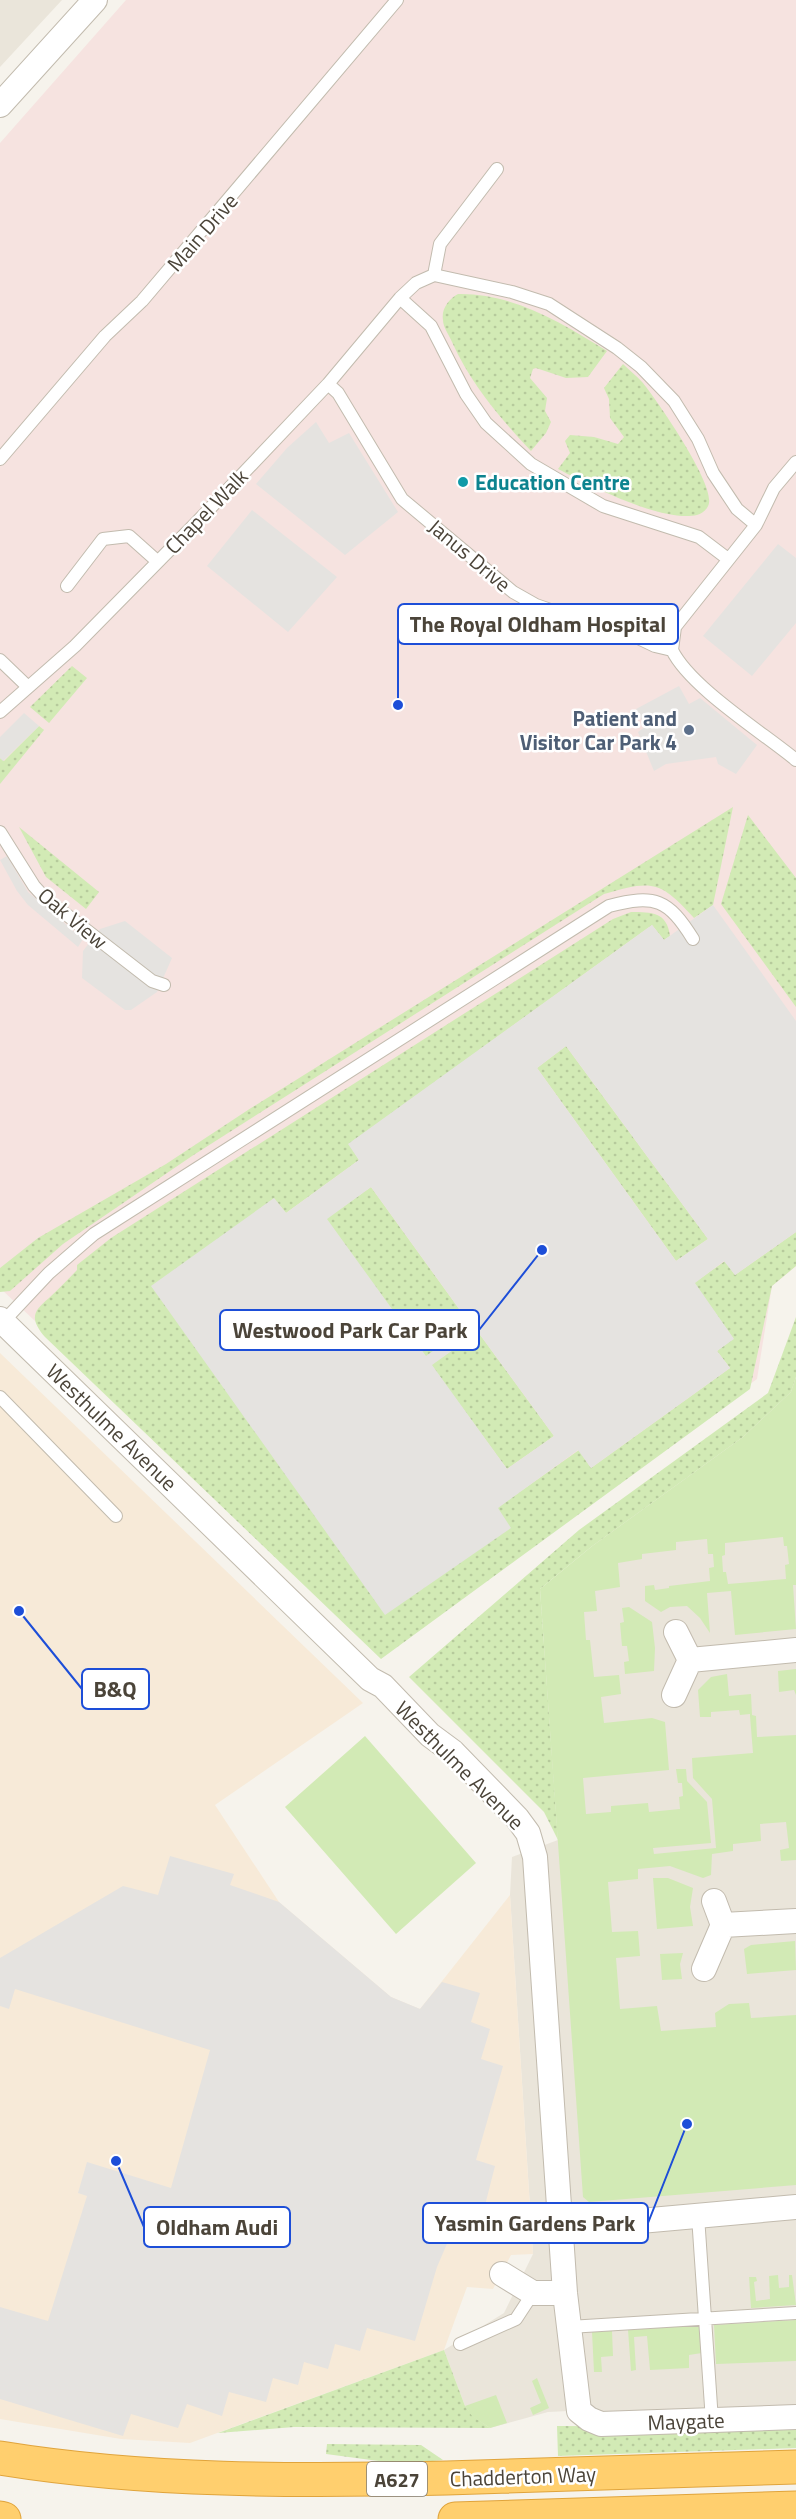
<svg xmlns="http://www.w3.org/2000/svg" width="796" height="2519" font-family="'Titillium Web',sans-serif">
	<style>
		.residential { fill: #eae5da }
		.commercial { fill: #f7ead8 }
		.medical { fill: #f6e3e0 }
		.grass { fill: url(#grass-dots) }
		.green { fill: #d2eab5; fill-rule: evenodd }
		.parking { fill: #e5e3e0; fill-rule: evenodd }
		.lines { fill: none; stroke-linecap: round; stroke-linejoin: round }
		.lane-casing { stroke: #c2bbae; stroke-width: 14 }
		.street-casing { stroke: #c2bbae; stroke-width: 26 }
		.highway-casing { stroke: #e0a43c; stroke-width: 35 }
		.lane { stroke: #fff; stroke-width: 12 }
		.street { stroke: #fff; stroke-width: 24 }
		.highway { stroke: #ffcf6e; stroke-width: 33 }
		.culture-dot { fill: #0f9aa8; stroke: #fff; stroke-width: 2 }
		.service-dot { fill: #5c6f8a; stroke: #fff; stroke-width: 2 }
		.labels { text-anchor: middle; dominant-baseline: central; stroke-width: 5; stroke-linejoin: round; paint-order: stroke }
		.shield { fill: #fff; stroke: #817c74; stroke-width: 1.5 }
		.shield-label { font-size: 20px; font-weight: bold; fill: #4b4439 }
		.street-label { font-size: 21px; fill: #4b4439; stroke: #fff }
		.culture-label { font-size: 21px; font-weight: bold; fill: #0d838f; stroke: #fff; text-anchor: start }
		.service-label { font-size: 21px; font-weight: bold; fill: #4e5e75; stroke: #fff; text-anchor: end }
		.leader { fill: none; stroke: #1d4ed8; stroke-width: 2 }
		.callout-dot { fill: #1d4ed8; stroke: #fff; stroke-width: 2 }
		.callout { fill: #fff; stroke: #1d4ed8; stroke-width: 2 }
		.callout-label { font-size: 22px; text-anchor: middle; font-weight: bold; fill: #4b4439 }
	</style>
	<defs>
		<pattern id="grass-dots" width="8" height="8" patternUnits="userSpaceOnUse" patternTransform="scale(1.5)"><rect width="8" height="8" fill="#d2eab5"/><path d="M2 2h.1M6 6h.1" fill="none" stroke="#b6ca9c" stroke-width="1.8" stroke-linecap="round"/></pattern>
	</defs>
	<rect width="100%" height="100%" fill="#f6f3ec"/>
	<path class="residential" d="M0,0H62L0,67Z
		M796,1377V2424L590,2410L548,2412L490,2428L465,2406L444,2350L504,2313L533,2254L510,1895L512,1857L558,1840L544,1644L591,1547L743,1437L791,1392Z"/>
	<path class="commercial" d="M0,1353L363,1703L215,1805L279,1902L391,1997L420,2009L510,1895L533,2254L511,2255L493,2289L467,2287L444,2350L190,2443L121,2439L0,2419Z"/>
	<path class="medical" d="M126,0H796V1266L772,1286L757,1379L384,1650L0,1288V143Z"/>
	<path class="grass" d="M458,294C513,293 562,323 607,351L588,377L566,378L536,368L533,369L530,378L547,398L545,411L551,422L546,433L531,451C499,417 471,384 452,342C449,335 443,327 443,320C441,309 449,299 458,294Z
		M623,364C629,370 637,376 643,383C658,402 713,481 709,503C708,509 702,514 697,515C662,523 589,485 558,469L570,453L565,441L570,435L594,437L618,444L624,437L610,418L609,399L604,388Z
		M72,666L87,678L49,723L30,707Z
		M39,726L44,730L0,784V758L4,761Z
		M733,807L713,905L694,918C660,880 652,880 604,894L192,1156L63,1244L10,1291L0,1292V1268L38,1238L166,1164L251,1108Z
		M748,815L796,878V1007L721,904Z
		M19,827L99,892L86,909L46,877Z
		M631,912C652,912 667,912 670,936L664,940L652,925L349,1144L359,1160L286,1213L274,1198L510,1528L497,1508L579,1450L591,1468L730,1368L717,1351L733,1338L694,1283L725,1261L735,1275L796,1232V1266L772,1286L750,1389L381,1659L45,1337C30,1319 32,1312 49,1298C59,1289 68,1279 77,1270V1265L111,1238L613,919Z
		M566,1046L708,1239L676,1261L537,1068Z
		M371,1187L470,1324L426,1357L326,1219Z
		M796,1317V1377L791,1392L743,1437L591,1547L540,1589L558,1840L544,1812L409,1677L579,1530L768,1393Z
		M478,1332L554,1436L507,1469L431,1365Z
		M444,2350L465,2406L473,2416L490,2428L294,2427L218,2433Z
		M557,2426L796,2427V2448L558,2456Z
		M327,2444L421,2445L443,2460L401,2464L326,2454Z"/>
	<path class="green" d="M796,1377V1585H793L796,1629L735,1635L731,1591L707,1593L710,1633L700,1618L687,1606L670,1607L661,1612L645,1601V1586L654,1585L655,1590L669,1588V1586L710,1581L709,1568L714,1567L713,1554H708L707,1539L676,1542V1550L642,1554V1559L618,1563L620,1587L595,1591L597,1611L584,1612L586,1640H590L594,1677L619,1675L621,1694L601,1697L604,1723L652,1718L665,1722L669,1770L583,1778L586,1814L611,1812V1806L648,1803L649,1812L680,1809L679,1797L683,1796L682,1783H678L676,1769H686L687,1781L707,1802L711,1843L653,1848L654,1854L716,1848L712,1799L693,1778L692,1758L753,1753L750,1716V1714L740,1715L739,1710L711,1712V1717H700L698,1690L711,1677L727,1674L729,1696L751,1694L752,1715L756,1716L757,1737L796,1735V1860L781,1861L780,1850L789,1848L786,1822L760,1824L761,1841L733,1844V1851L712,1854L711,1875L703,1878L670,1866L638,1869V1879L608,1882L612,1932L638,1931L640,1956L616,1958L620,2009L657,2006L661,2031L716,2027L715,2013L729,2004L749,2003L751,2018L796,2015V2185L589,2202L583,2197L540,1589L591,1547L743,1437L791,1392ZM783,1537L784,1546H787L789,1564L785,1565L786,1579L728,1584L726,1572H723L722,1556L725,1555V1543Z
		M629,1607L652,1622L655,1648L654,1671L625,1674L624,1662L629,1661L627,1646H622L620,1623L624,1622L622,1608Z
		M796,1669V1695L794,1690L779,1692L778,1671Z
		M365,1736L476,1863L396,1934L285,1807Z
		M653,1878H668L693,1888L690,1907L693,1926L657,1929Z
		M795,1941L796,1970L747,1974L744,1949L751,1945Z
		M683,1953L680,1964L682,1979L662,1980L660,1954Z
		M778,2275L779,2288L789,2287V2275H792L796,2305L751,2308L749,2277H756L757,2281L754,2282L756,2301L770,2299L769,2276Z
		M796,2320V2361L716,2364L714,2325Z
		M701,2325L702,2353L689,2355V2368L650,2370L647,2336L634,2337L636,2370L631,2371L628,2330Z
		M612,2331L613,2356L601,2357L602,2372H594L592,2332Z
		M537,2378L549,2408L533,2415L530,2408L541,2403L532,2381Z
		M496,2395L507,2423L490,2428L472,2416L465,2406Z"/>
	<path class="parking" d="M316,422L329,443L349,433L398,512L345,555L256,484L287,448Z
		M252,510L337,577L288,632L207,566Z
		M778,544L796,558V623L752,676L703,636Z
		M679,686L689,704L700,698L757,745L736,774L718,764L716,757L666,764L654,771L638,732L645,727L636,709Z
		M24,713L39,726L3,761L0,758V737Z
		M7,856L28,892L83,939L78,947L28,905L17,891L0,860Z
		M713,905L796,1021V1232L735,1275L724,1261L695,1283L734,1339L717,1351L730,1368L591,1468L578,1450L498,1508L511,1528L385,1615L151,1286L274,1198L286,1213L359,1160L348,1144L652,925L664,940ZM566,1046L708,1239L676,1261L537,1068ZM371,1187L470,1324L426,1356L327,1219ZM478,1332L554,1436L507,1469L432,1365Z
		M125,921L172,958L157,992L131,1010H125L82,978L83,951L100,929Z
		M170,1856L234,1874L230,1885L279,1902L391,1997L420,2009L442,1982L480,1993L471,2022L490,2029L481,2059L503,2066L476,2160L495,2166L482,2217L461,2211L437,2267L415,2341L367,2328L360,2351L335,2344L328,2369L304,2362L298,2385L273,2378L266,2402L229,2392L222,2416L187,2404L178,2428L131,2414L123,2436L0,2399V2307L48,2321L87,2196L78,2193L87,2162L171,2188L210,2050L15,1989L9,2009L0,2006V1958L123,1886L158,1895Z"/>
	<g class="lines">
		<defs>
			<path id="lane" d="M434,275L440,244L497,169
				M400,298L431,326L466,394L486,423L531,464L603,506L699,537L728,559
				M328,384L338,393L402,499L513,592L536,605L611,631L632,635L655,646L672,650
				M0,459L105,336L142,301L397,0
				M67,586L103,539L129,536L157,561
				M672,650L675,627L756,525L774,488L796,462
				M672,650C690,687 762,732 796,760
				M0,660L27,686
				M0,712L75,646L198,521L328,384L400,298L416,283L434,275L512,292L549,304L617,348L641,367L674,401L698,439L713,473L737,509L756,525
				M0,832L34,886L45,898L152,981L164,985
				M3,1322L49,1273L94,1234L609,906C655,894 668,899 693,939
				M0,1397L116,1516
				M698,2216L712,2421
				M569,2327L796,2313
				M460,2344L516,2319L533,2293"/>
			<path id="street" d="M0,105L95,0
				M0,1319L370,1679L383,1686L430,1735L453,1752L517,1818L528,1833L535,1857L565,2293L579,2411L589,2419L601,2424L796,2417
				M690,1660L796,1650
				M674,1695L690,1660L676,1632
				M723,1925L796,1921
				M704,1969L723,1925L714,1901
				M562,2228L796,2207
				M502,2274L533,2293H565"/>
			<path id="highway" d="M0,2458C148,2482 298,2481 447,2478C564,2475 680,2471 796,2467
				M0,2518L4,2519
				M455,2519L796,2508"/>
		</defs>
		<use href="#lane" class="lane-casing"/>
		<use href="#street" class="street-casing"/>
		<use href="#highway" class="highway-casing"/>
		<use href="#lane" class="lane"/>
		<use href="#street" class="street"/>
		<use href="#highway" class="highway"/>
	</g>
	<circle class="culture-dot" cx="463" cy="482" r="6"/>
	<circle class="service-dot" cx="689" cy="730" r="6"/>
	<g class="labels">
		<rect class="shield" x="367" y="2462" width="60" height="34" rx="4.5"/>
		<g class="shield-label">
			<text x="397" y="2479">A627</text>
		</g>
		<g class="street-label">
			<text transform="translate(202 232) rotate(-49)">Main Drive</text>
			<text transform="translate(206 511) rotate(-46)">Chapel Walk</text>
			<text transform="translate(470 555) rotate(40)">Janus Drive</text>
			<text transform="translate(73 918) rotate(40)">Oak View</text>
			<text transform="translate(112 1427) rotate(44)">Westhulme Avenue</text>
			<text transform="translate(460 1765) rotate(45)">Westhulme Avenue</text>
			<text transform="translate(686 2421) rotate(-2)">Maygate</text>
			<text transform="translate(523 2476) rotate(-2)">Chadderton Way</text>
		</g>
		<g class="culture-label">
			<text x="475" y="482">Education Centre</text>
		</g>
		<g class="service-label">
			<text x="677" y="718">Patient and<tspan x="677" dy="24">Visitor Car Park 4</tspan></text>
		</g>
	</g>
	<path class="leader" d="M398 705L398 624M542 1250L479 1330M19 1611L82 1689M687 2124L648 2223M116 2161L144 2227"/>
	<g class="callout-dot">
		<circle cx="398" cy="705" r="6"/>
		<circle cx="542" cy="1250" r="6"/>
		<circle cx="19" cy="1611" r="6"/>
		<circle cx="687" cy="2124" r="6"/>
		<circle cx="116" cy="2161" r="6"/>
	</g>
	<g class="callout">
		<rect x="398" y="604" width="280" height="40" rx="6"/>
		<rect x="220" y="1310" width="259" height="40" rx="6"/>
		<rect x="82" y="1669" width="67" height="40" rx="6"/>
		<rect x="423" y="2203" width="225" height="40" rx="6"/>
		<rect x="144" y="2207" width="146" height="40" rx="6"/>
	</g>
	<g class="callout-label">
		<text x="538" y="632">The Royal Oldham Hospital</text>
		<text x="350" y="1338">Westwood Park Car Park</text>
		<text x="115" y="1697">B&amp;Q</text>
		<text x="535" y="2231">Yasmin Gardens Park</text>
		<text x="217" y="2235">Oldham Audi</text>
	</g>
</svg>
